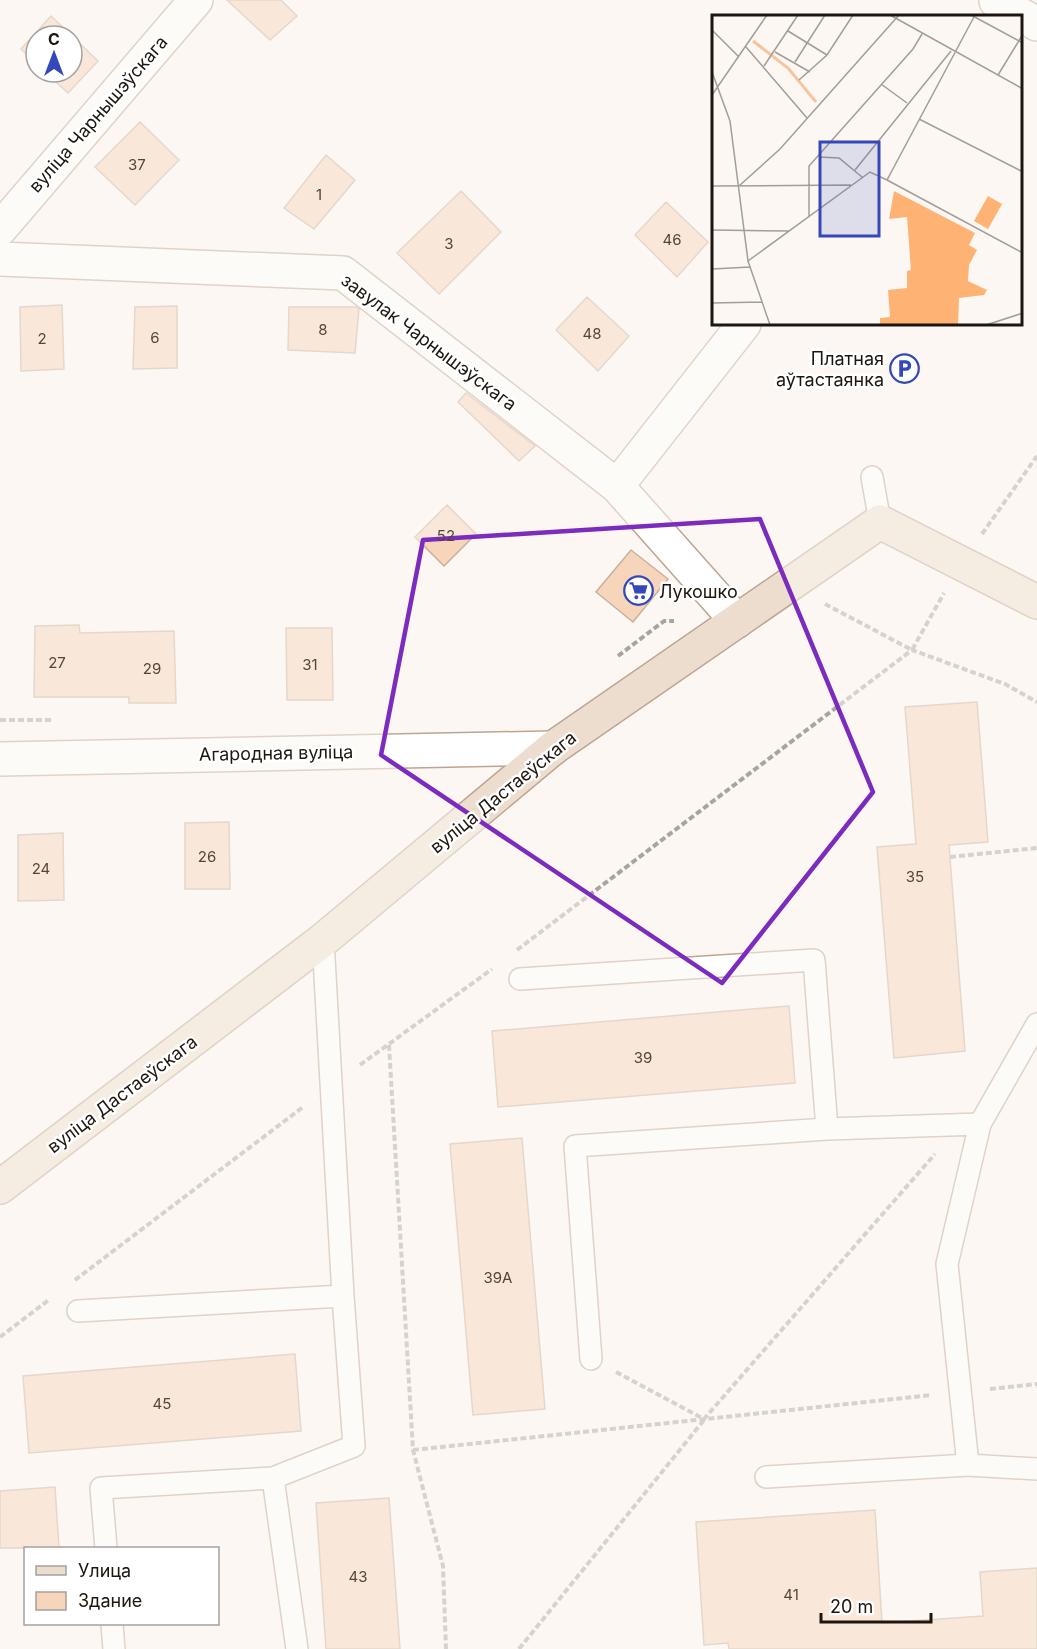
<svg xmlns="http://www.w3.org/2000/svg" width="1037" height="1649" font-family="Inter,sans-serif">
	<style>
		.building { fill: #f6d5bb; stroke: #c9b09d; stroke-width: 1.5 }
		.lines { fill: none; stroke-linecap: round; stroke-linejoin: round }
		.lane-casing { stroke: #bea592; stroke-width: 24 }
		.street-casing { stroke: #bea592; stroke-width: 36 }
		.secondary-casing { stroke: #bea592; stroke-width: 36 }
		.path { stroke: #aaa49f; stroke-width: 4; stroke-dasharray: 6 3; stroke-linecap: butt }
		.lane { stroke: #fff; stroke-width: 21 }
		.street { stroke: #fff; stroke-width: 33 }
		.secondary { stroke: #edddcf; stroke-width: 33 }
		.marked { fill: none; stroke: #7b2cbf; stroke-width: 4.5; stroke-linejoin: round }
		.labels { text-anchor: middle; dominant-baseline: central; stroke-width: 5; stroke-linejoin: round; paint-order: stroke }
		.number-label { font-size: 15px; fill: #544539 }
		.street-label { font-size: 18px; fill: #1e150e; stroke: #fff }
		.poi-label { font-size: 18px; fill: #1e150e; stroke: #fff; text-anchor: end }
		.inset-river { fill: none; stroke: #f6c59e; stroke-width: 3 }
		.inset-road { fill: none; stroke: #a39d97; stroke-width: 1.5 }
		.view { fill: #3448ba; fill-opacity: 0.15; stroke: #3448ba; stroke-width: 3 }
		.inset-edge { fill: none; stroke: #1e150e; stroke-width: 3 }
	</style>
	<rect width="100%" height="100%" fill="#fcf7f3"/>
	<path class="building" d="M227,0H281L297,16L270,40Z
		M51,16L72,36H36V63L21,49Z
		M72,36L98,61L68,93L45,72H72Z
		M140,122L179,160L135,205L95,167Z
		M326,155L355,180L314,229L284,208Z
		M461,191L501,232L439,294L397,253Z
		M666,202L708,242L677,277L635,235Z
		M587,297L629,336L598,371L556,330Z
		M62,305L64,369L21,371L20,307Z
		M177,306V368L133,369L135,307Z
		M289,307H356L359,309L355,353L288,350Z
		M466,393L535,446L519,461L458,402Z
		M447,505L476,534L444,566L415,537Z
		M631,550L668,579L633,622L596,592Z
		M79,625L80,633L174,631L176,703H129V697H34L35,626Z
		M286,628H332L333,700H287Z
		M977,702L988,842L949,845L965,1051L894,1058L877,847L916,844L905,707Z
		M229,822L230,889H185V823Z
		M63,833L64,900L18,901V835Z
		M789,1006L795,1083L498,1107L492,1031Z
		M522,1138L545,1409L473,1415L450,1144Z
		M295,1354L301,1431L29,1453L23,1376Z
		M55,1487L59,1548H0V1491Z
		M389,1498L400,1649H326L316,1503Z
		M875,1510L882,1623L983,1616L980,1572L1037,1568V1649H729L728,1643L704,1645L696,1522Z"/>
	<g class="lines">
		<defs>
			<path id="lane" d="M872,477L880,522
				M520,979L814,960L827,1129
				M78,1311L343,1296L323,940
				M591,1359L575,1146L827,1129L980,1124
				M968,1465L947,1264L980,1124L1037,1024
				M766,1477L968,1465L1037,1469
				M273,1478L297,1649
				M106,1548L101,1488L273,1478L354,1446L343,1296
				M112,1624L114,1649"/>
			<path id="street" d="M996,1L1037,24
				M0,229L196,0
				M0,259L343,273L617,486L737,621
				M617,486L744,324
				M0,759L553,748"/>
			<path id="secondary" d="M0,1187L323,940L553,748L880,522L1037,602"/>
		</defs>
		<use href="#lane" class="lane-casing"/>
		<use href="#street" class="street-casing"/>
		<use href="#secondary" class="secondary-casing"/>
		<path class="path" d="M982,534L1037,456
			M825,604L912,650L944,593
			M618,656L664,621H674
			M0,720H51
			M950,857L1037,848
			M517,950L912,650L1005,684L1037,702
			M389,1045L413,1450L443,1566L446,1649
			M360,1065L492,969
			M75,1280L303,1107
			M0,1337L50,1299
			M616,1372L704,1419L935,1154
			M990,1389L1037,1384
			M413,1450L932,1395
			M519,1649L704,1420"/>
		<use href="#lane" class="lane"/>
		<use href="#street" class="street"/>
		<use href="#secondary" class="secondary"/>
	</g>
	<path d="M0 0H1037V1649H0ZM760,519L873,792L722,983L381,755L423,540Z" fill="#fcf7f3" fill-opacity=".55" fill-rule="evenodd"/>
	<path class="marked" d="M760,519L873,792L722,983L381,755L423,540Z"/>
	<defs>
		<symbol id="parking-ring" viewBox="-11 -11 22 22"><circle r="9.5" fill="#fff" stroke="#3448ba" stroke-width="1.5"/><path d="M-3.5-5.5H1a3.5 3.5 0 0 1 0 7H-1V5.5H-3.5ZM-1-3.4V-.6H.8a1.4 1.4 0 0 0 0-2.8Z" fill="#3448ba"/></symbol>
		<symbol id="supermarket-ring" viewBox="-11 -11 22 22"><circle r="9.5" fill="#fff" stroke="#3448ba" stroke-width="1.5"/><path d="M-6-5.5h2.5l.6 2H6L4.5 2H-2.5L-4.4-4H-6ZM-1.5 3.2a1.3 1.3 0 1 0 .1 0ZM3 3.2a1.3 1.3 0 1 0 .1 0Z" fill="#3448ba"/></symbol>
	</defs>
	<g fill-rule="evenodd">
		<use href="#parking-ring" x="888" y="352" width="33" height="33"/>
		<use href="#supermarket-ring" x="622" y="574" width="33" height="33"/>
	</g>
	<g class="labels">
		<g class="number-label">
			<text x="137" y="164">37</text>
			<text x="319" y="194">1</text>
			<text x="672" y="239">46</text>
			<text x="449" y="243">3</text>
			<text x="323" y="329">8</text>
			<text x="592" y="333">48</text>
			<text x="155" y="337">6</text>
			<text x="42" y="338">2</text>
			<text x="446" y="535">52</text>
			<text x="57" y="662">27</text>
			<text x="310" y="664">31</text>
			<text x="152" y="668">29</text>
			<text x="207" y="856">26</text>
			<text x="41" y="868">24</text>
			<text x="915" y="876">35</text>
			<text x="643" y="1057">39</text>
			<text x="498" y="1277">39А</text>
			<text x="162" y="1403">45</text>
			<text x="358" y="1576">43</text>
			<text x="791" y="1594">41</text>
		</g>
		<g class="street-label">
			<text transform="translate(98 114) rotate(-49)">вуліца Чарнышэўскага</text>
			<text transform="translate(429 342) rotate(37)">завулак Чарнышэўскага</text>
			<text transform="translate(276 753) rotate(-1)">Агародная вуліца</text>
			<text transform="translate(503 792) rotate(-39)">вуліца Дастаеўскага</text>
			<text transform="translate(122 1094) rotate(-37)">вуліца Дастаеўскага</text>
		</g>
		<g class="poi-label">
			<text x="884" y="358">Платная<tspan x="884" dy="21">аўтастаянка</tspan></text>
			<text x="659" y="591" text-anchor="start">Лукошко</text>
		</g>
	</g>
	<g transform="translate(712 15)">
		<rect width="310" height="310" fill="#fcf7f3"/>
		<path d="M182,176L263,218L257,230L265,235L257,250L256,266L275,275L272,280L247,283L246,310H168V303L178,302L176,275L195,273V256L199,255L195,202L177,204ZM276,181L290,189L276,214L262,206Z" fill="#feb375"/>
		<path class="inset-river" d="M41,26L76,53L104,87"/>
		<path class="inset-road" d="M178,0L311,74M259,0L311,28M0,15L27,42M76,16L115,40M34,32L95,103M63,37L98,57M83,47L113,0M52,51L86,0M0,57L18,106L36,246L58,310M286,60L311,19M87,65L115,40L141,0M169,69L195,88M0,80L55,0M207,104L311,157M107,142L127,143L150,162M143,155L239,36M175,165L311,238M0,171L139,170M27,171L68,134L187,0M97,202V151L201,34L210,19M0,215L78,216M36,246L158,157L175,165L263,0M0,254L38,252M0,288L50,287M274,310L311,298"/>
		<path class="view" d="M108,127H167V221H108Z"/>
		<rect width="310" height="310" class="inset-edge"/>
	</g>
	<rect x="24" y="1547" width="195" height="78" fill="#ffffff" stroke="#a5a19f" stroke-width="1.5"/>
	<rect x="36" y="1566" width="30" height="9" fill="#edddcf" stroke="#a5a19f" stroke-width="1.5"/>
	<text x="78" y="1577" font-size="18" fill="#1e150e">Улица</text>
	<rect x="36" y="1592" width="30" height="18" fill="#f6d5bb" stroke="#a5a19f" stroke-width="1.5"/>
	<text x="78" y="1607" font-size="18" fill="#1e150e">Здание</text>
	<g transform="translate(54 54)"><circle r="28" fill="#ffffff" stroke="#a5a19f" stroke-width="1.5"/>
	<path d="M0-4.5L10 22L0 15L-10 22Z" fill="#3448ba"/>
	<text y="-9" font-size="16" font-weight="bold" text-anchor="middle" fill="#1e150e">С</text>
	</g>
	<path d="M821 1613v9h110v-9" fill="none" stroke="#1e150e" stroke-width="3"/>
	<text x="830" y="1613" font-size="18" fill="#1e150e" stroke="#ffffff" stroke-width="4.5" paint-order="stroke">20 m</text>
</svg>
